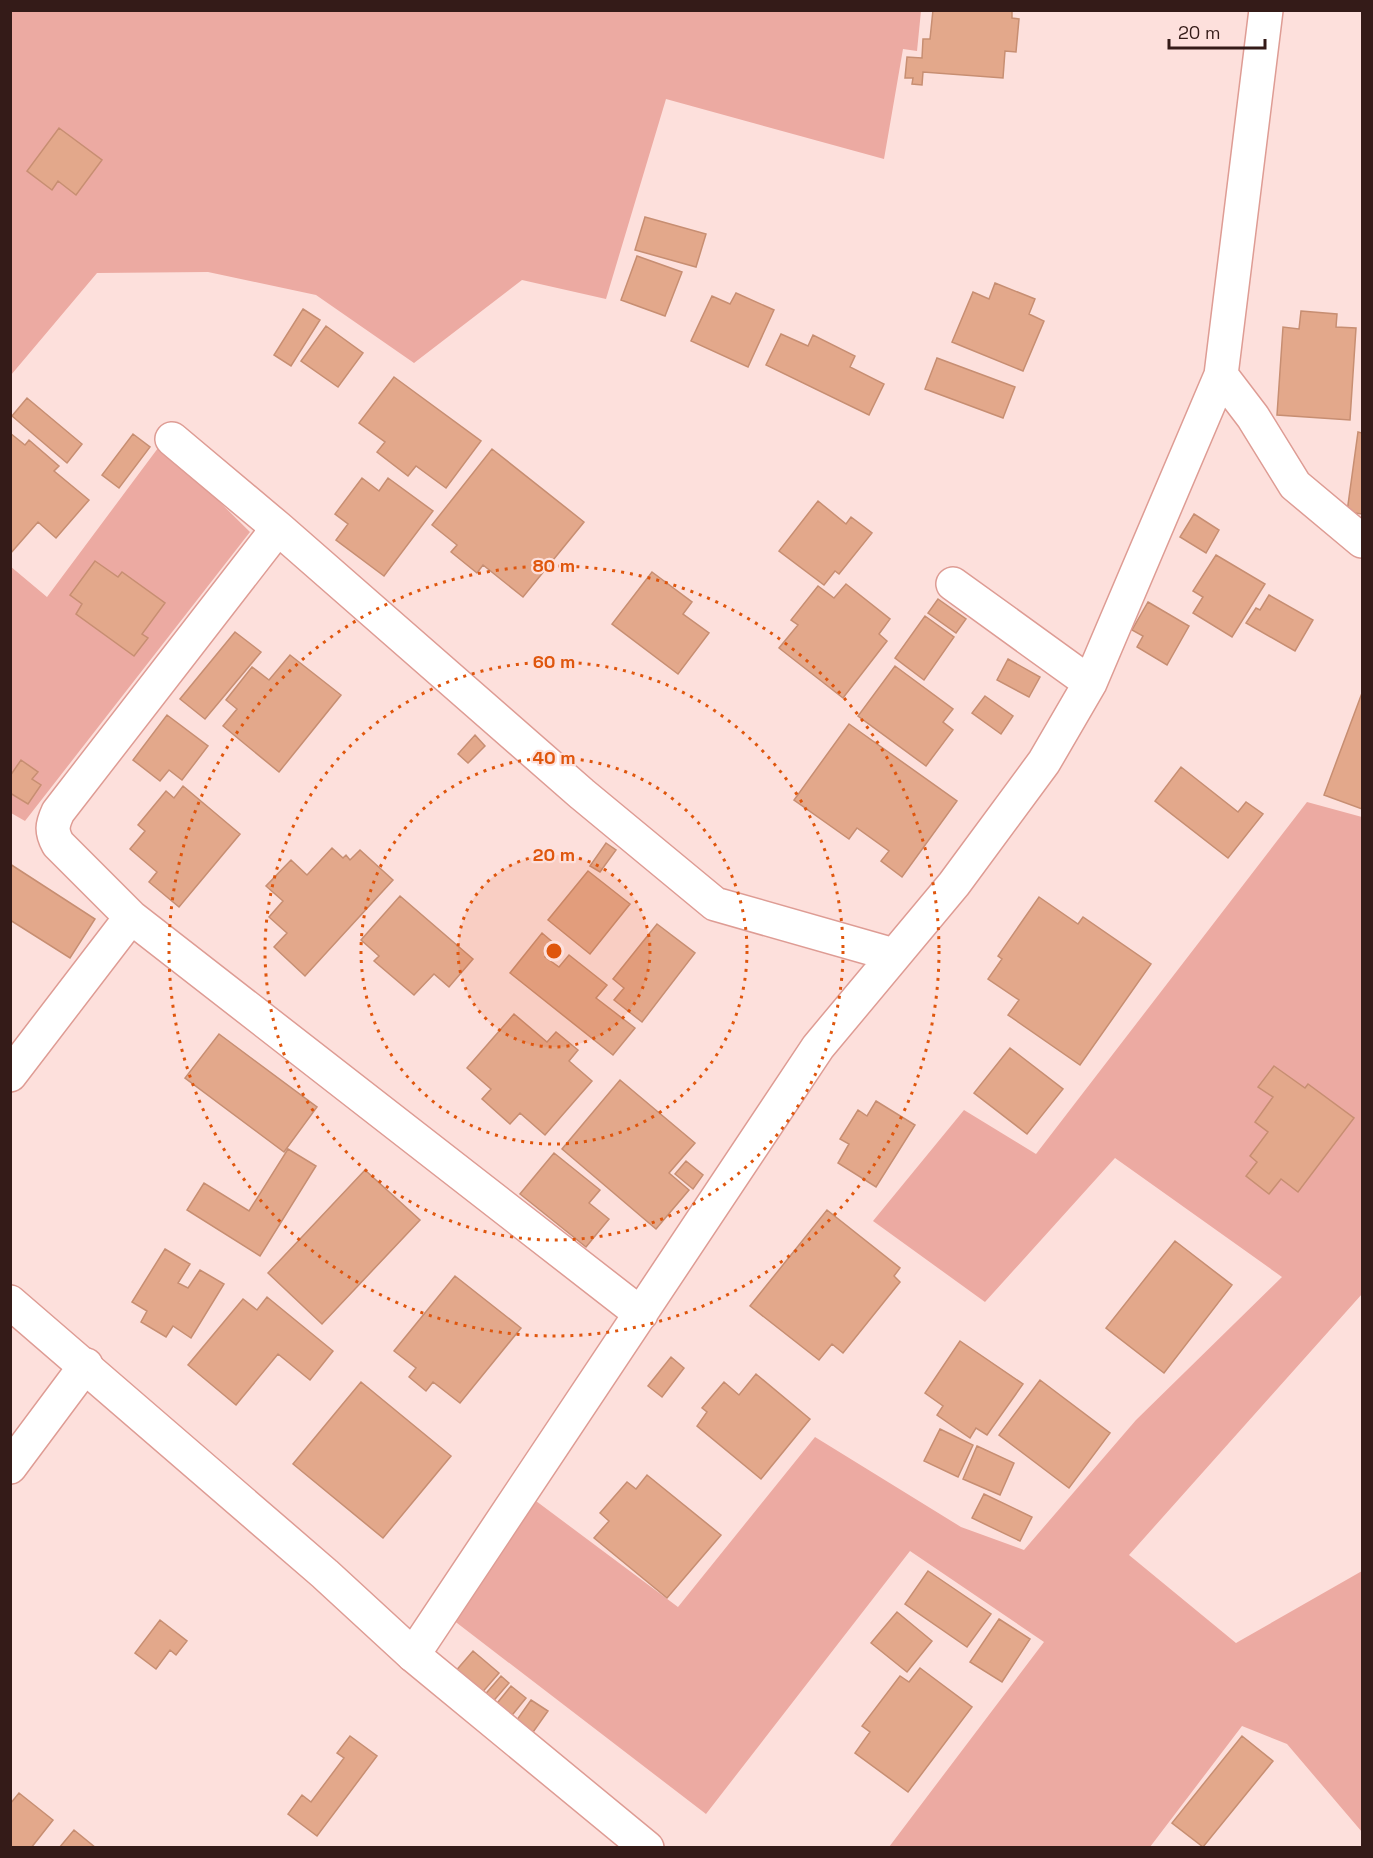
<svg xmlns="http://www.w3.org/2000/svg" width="1373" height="1858" font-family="'Space Grotesk',sans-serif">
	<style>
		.grass { fill: #ecaaa2 }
		.building { fill: #e3a88b; stroke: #c78e72; stroke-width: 1.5 }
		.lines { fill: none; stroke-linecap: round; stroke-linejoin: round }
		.street-casing { stroke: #de9c94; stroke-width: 36 }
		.secondary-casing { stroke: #de9c94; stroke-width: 36 }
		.street { stroke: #fff; stroke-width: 33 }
		.secondary { stroke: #fff; stroke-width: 33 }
		.ring { fill: none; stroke: #df560d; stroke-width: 3; stroke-dasharray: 3 6 }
		.centre { fill: #df560d; stroke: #fde0dc; stroke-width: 3 }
		.ring-label { font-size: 18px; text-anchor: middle; font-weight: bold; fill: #df560d; stroke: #fde0dc; stroke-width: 4.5; stroke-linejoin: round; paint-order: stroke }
	</style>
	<rect width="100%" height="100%" fill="#fde0dc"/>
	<path class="grass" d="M11,11H921L917,51L903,49L884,159L666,99L606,299L522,280L414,363L316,295L208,272L97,273L11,375Z
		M161,444L250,532L25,821L11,813L10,566L47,597Z
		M1307,802L1362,817V1294L1129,1555L1236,1643L1362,1571V1832L1287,1744L1242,1726L1150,1847H889L1044,1642L910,1551L706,1814L444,1613L536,1501L678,1607L815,1437L961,1527L1024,1550L1136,1420L1282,1277L1115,1158L985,1302L873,1221L964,1110L1036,1154Z"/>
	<path class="building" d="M933,10H1012V18L1019,19L1016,52L1005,51L1003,78L923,72L922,85L912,84L913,78H905L907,57L922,58L923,39H930Z
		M59,128L102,160L76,195L58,181L52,190L27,171Z
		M645,217L706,234L696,267L635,250Z
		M637,256L682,272L665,316L621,300Z
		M995,283L1035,299L1029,314L1044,321L1023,371L952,342L973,292L989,299Z
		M736,293L774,310L748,367L691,341L712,296L730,304Z
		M303,309L320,320L291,366L274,355Z
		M1301,311L1337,314L1336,327L1356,328L1350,420L1277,415L1283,327L1299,329Z
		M326,326L363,353L338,387L301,361Z
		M781,334L808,346L813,335L855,356L850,367L884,384L869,415L766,365Z
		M937,358L1015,387L1003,418L925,389Z
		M394,377L481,441L446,488L416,466L408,476L377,452L385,442L359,423Z
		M27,398L82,444L67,463L12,416Z
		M1358,432L1362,433V514L1347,512Z
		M10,433L25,445L29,440L59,466L54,471L89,500L56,538L38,522L10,554Z
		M133,434L150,447L119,488L102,475Z
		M492,449L584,522L523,597L483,565L477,573L451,552L457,545L432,525Z
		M362,478L379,491L388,478L433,511L384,576L336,540L348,524L335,514Z
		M818,501L846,524L851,517L872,533L839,574L835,571L824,585L779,551Z
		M1194,514L1219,530L1206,553L1180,537Z
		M1216,555L1265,584L1232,637L1193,613L1203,597L1193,591Z
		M95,561L118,577L122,572L165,603L142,634L148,638L134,656L76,614L82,604L70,595Z
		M652,572L692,602L683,614L709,633L678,674L612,624Z
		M846,584L890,619L879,634L887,641L843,698L779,648L798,625L791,620L818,586L834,598Z
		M1269,595L1313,620L1295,651L1246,623L1256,608L1260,610Z
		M938,599L966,619L956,633L928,613Z
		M1148,602L1189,626L1167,665L1137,647L1143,636L1132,630Z
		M925,616L954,637L924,680L895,658Z
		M235,632L261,652L205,719L180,699Z
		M290,655L341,695L279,772L223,726L237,709L226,700L252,667L269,680Z
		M1008,659L1040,677L1029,697L997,680Z
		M895,666L953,709L943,722L953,730L926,766L858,716Z
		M1362,693V809L1324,795Z
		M985,696L1013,716L1001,734L972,713Z
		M167,715L208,746L182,780L169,770L160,781L133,760Z
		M849,724L957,801L902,877L881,861L889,851L857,828L849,839L794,800Z
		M475,735L485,746L468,763L458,754Z
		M21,760L38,772L32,779L41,785L28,804L10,793V776Z
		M1181,767L1238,812L1246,802L1263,814L1228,858L1155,801Z
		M183,786L240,834L179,907L149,882L157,872L130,849L145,831L138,825L166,791L174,798Z
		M606,843L616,850L600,872L590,866Z
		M332,848L343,858L346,855L350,860L360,850L393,880L305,976L274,947L287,933L269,917L283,901L266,886L291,860L307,875Z
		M10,864L95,919L70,958L10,920Z
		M588,871L630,904L590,954L548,920Z
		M400,896L473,959L449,987L434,974L414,995L374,961L379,956L361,940Z
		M1039,897L1078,924L1083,917L1151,964L1080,1065L1008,1015L1019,1000L988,979L1002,959L998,956Z
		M657,924L695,953L642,1022L614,1000L624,988L613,979Z
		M542,933L556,945L545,957L559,967L569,955L607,985L596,998L635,1028L613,1055L510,973Z
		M514,1014L547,1042L556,1032L578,1050L569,1061L592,1081L545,1135L520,1113L510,1124L482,1099L491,1089L467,1068Z
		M219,1034L317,1107L284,1152L185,1078Z
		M1010,1048L1063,1089L1027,1134L974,1093Z
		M1274,1066L1305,1088L1308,1084L1354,1118L1298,1192L1281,1179L1269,1194L1246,1176L1257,1162L1250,1156L1268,1132L1255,1122L1273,1097L1258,1087Z
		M620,1080L695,1143L669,1173L689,1190L656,1229L562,1149Z
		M876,1101L915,1125L876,1187L838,1163L849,1144L840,1139L858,1110L867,1116Z
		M288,1149L316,1166L260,1256L187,1210L204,1183L249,1211Z
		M554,1153L600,1190L589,1203L609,1219L586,1247L520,1194Z
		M686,1161L703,1175L693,1189L675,1174Z
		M365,1170L420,1220L322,1324L268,1273Z
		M827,1210L900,1268L894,1276L900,1282L843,1353L832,1344L819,1360L750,1306Z
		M1175,1241L1232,1285L1164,1373L1106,1328Z
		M165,1249L190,1264L178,1283L188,1288L200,1270L224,1284L191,1338L173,1326L166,1337L141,1322L147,1311L132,1302Z
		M455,1276L521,1328L460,1403L433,1382L426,1391L409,1377L416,1368L394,1351Z
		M267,1297L333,1351L310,1380L278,1354L236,1405L188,1365L243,1299L257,1310Z
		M960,1341L1023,1384L987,1435L976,1428L970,1438L937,1415L943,1406L925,1393Z
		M671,1357L684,1368L662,1397L648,1386Z
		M756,1374L810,1419L761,1479L697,1426L707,1412L702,1408L724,1382L739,1395Z
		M1040,1380L1110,1433L1069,1488L999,1435Z
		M361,1382L451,1456L383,1538L293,1464Z
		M940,1429L973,1445L958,1477L924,1461Z
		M977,1446L1014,1463L1000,1495L963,1479Z
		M647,1475L721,1535L667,1598L594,1538L609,1521L600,1513L627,1482L636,1489Z
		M984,1494L1032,1517L1020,1541L972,1518Z
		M928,1571L991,1614L967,1647L905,1604Z
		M897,1612L932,1641L907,1672L871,1643Z
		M999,1619L1030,1639L1002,1682L970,1662Z
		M160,1620L187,1641L176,1655L170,1650L156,1669L135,1653Z
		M473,1651L499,1673L480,1695L454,1673Z
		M920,1668L972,1707L908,1792L855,1753L870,1732L862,1726L900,1676L909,1682Z
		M501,1676L509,1683L490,1705L482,1698Z
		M511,1686L526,1698L509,1719L494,1707Z
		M531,1700L548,1711L531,1735L514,1724Z
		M350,1736L377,1756L317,1836L288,1814L302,1795L311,1802L344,1758L337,1753Z
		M1242,1736L1273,1761L1203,1847L1172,1823Z
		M19,1793L53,1820L31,1848H10V1804Z
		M74,1830L96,1848H59Z"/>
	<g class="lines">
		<defs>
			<path id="street" d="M1266,10L1221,375L1253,417L1295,485L1362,541
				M172,439L278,528L582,794L715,904L894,955
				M278,528L58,812C52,825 51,831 58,844L131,917L641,1314
				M953,584L1090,683
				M10,1075L131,917
				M10,1467L86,1365
				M413,1655L818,1047L954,884L1044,762L1090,683L1221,375"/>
			<path id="secondary" d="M10,1302L325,1574L413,1655L647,1848"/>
		</defs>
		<use href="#street" class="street-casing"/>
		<use href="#secondary" class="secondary-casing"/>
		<use href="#street" class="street"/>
		<use href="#secondary" class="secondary"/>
	</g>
	<circle cx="554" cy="951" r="96" fill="#df560d" fill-opacity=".12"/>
	<g class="ring">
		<circle cx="554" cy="951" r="96"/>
		<circle cx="554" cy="951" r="193"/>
		<circle cx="554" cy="951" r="289"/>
		<circle cx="554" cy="951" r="385"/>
	</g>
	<circle cx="554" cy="951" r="9" class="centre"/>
	<g class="ring-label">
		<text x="554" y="572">80 m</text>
		<text x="554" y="668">60 m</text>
		<text x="554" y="764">40 m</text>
		<text x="554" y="861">20 m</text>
	</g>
	<rect width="1373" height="1858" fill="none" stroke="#341b18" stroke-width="24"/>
	<path d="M1169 39v9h96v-9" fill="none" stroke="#341b18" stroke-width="3"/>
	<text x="1178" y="39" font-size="18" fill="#341b18" stroke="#fde0dc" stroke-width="4.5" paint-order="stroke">20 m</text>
</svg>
